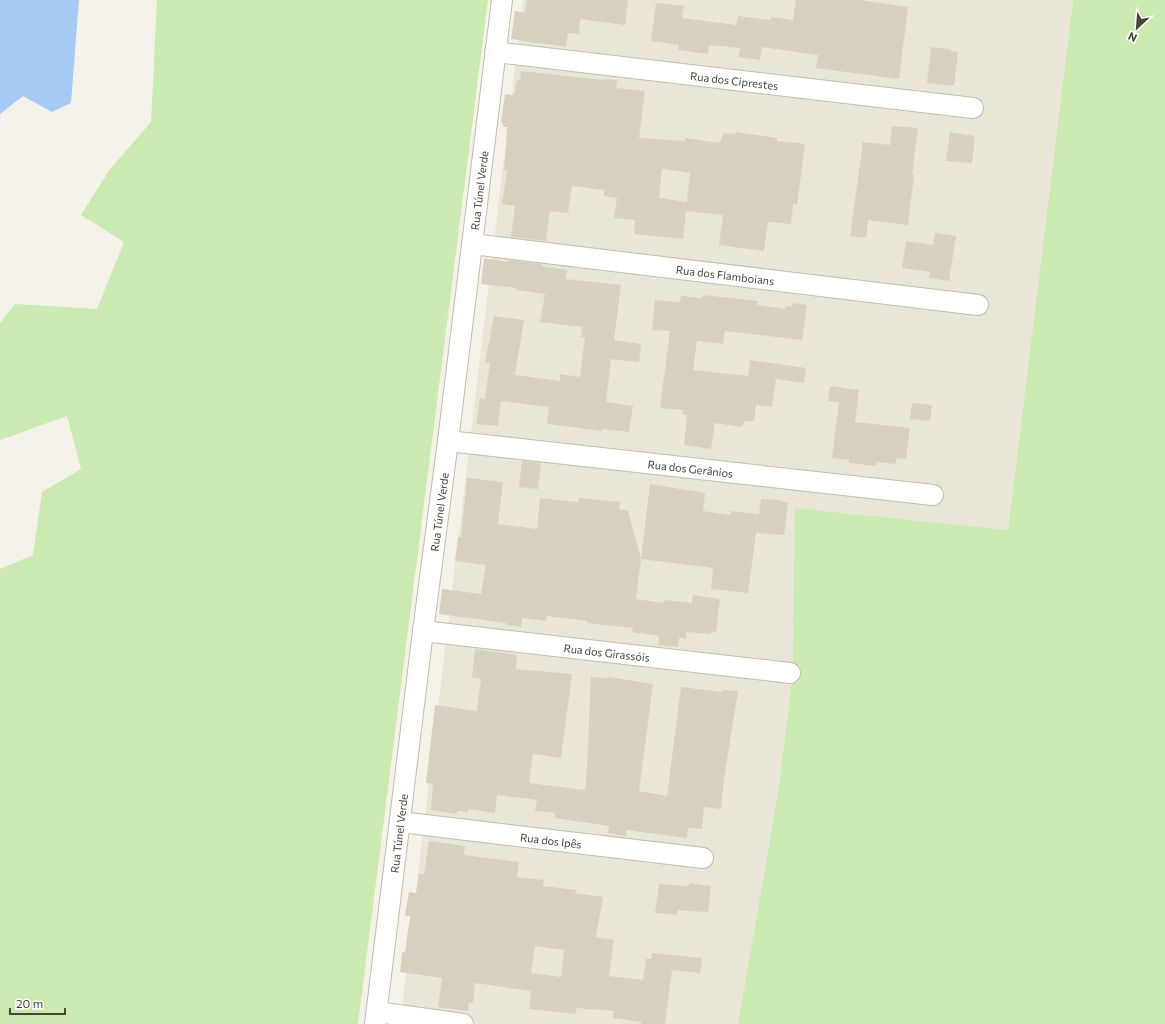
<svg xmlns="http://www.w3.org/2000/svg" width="1165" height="1024" font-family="Commissioner,sans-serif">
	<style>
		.residential { fill: #e9e6d7 }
		.green { fill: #caeab1 }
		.water { fill: #a5caf3 }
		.building { fill: #d7d0be; fill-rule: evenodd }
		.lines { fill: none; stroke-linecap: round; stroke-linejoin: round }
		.street-casing { stroke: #c1bcab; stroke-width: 22 }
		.street { stroke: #fff; stroke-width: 20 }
		.labels { text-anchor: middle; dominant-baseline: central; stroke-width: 3.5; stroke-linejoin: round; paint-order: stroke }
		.street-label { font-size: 11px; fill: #494437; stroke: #fff }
	</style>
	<rect width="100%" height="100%" fill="#f5f3e9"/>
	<path class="residential" d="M523,0H1073L1008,530L795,508L792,681L778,792L738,1024H400Z"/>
	<path class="green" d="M157,0H488L358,1024H0V569L33,555L42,492L81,469L67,416L0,440V323L15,304L97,309L124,242L81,215L110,169L151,122Z
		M1073,0H1165V1024H738L778,792L792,681L795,508L1008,530Z"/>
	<path class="water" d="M0,0H79L71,103L52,112L23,96L0,114Z"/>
	<path class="building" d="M527,0H628L625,25L580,19L579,34L568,33L566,47L511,39L515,11L525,13Z
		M796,0H860L908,7L899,79L816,68L818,55L762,47L760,60L738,57L740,48L709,45L708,54L678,50L679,45L651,41L656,3L684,6L682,18L736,25L738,16L771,20V17L793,20Z
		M931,47L951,49L950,51L958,52L954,86L927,83Z
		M521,71L603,80V79L617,80L616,88L645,91L639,138L685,141V138L719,143L724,133L736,134V132L777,138V141L805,144L797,205L793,204L791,224L768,222L764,251L719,245L723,215L686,211L683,239L634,234L635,220L614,218L617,198L604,196V190L572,186L568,213L550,211L546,241L511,237L515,206L502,204L507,170H504L507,134L506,133L507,127H503V123L501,122L505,94L514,95L517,80H520ZM662,169L690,173L687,202L659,198Z
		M892,126L918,128L912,174L914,175L908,225L868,220L866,238L850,236L863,142L890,145Z
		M950,132L975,136L972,163L946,161Z
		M935,233L956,236L949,281L929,278L930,272L902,268L906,241L933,245Z
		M484,258L508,262V260L542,264V266L567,270L566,279L621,285L614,340L641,344L639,362L611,359L606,402L633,406L629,432L602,429V431L547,424L549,407L501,401L498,426L476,424L480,398L485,399L490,363H485L494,316L524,320L515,375L560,381V374L580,377L585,337H581L582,327L540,322L545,294L516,290L517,288L481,284Z
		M703,295L758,301L757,305L785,309L786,306L792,307L793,303L807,305L802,340L725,331L723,344L697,341L693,370L748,376L750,360L806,368L804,383L776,379L772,407L756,405L754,421H745L742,427L715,423L711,449L684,445L687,415L682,414L683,410L660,408L670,331L652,330L655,300L680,302L681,296L702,298Z
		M830,386L859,390L855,422L910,428L906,459L896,458V464L877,462L876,466L849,463V460L832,458L839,402L828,401Z
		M912,403L932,405L930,421L910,419Z
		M522,461L541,463L538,489L519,487Z
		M467,478L503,482L498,524L537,529L540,498L578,502L579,498L620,502L619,509L628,511L641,559L636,599L663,603L664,600L692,603L693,595L720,599L716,632L711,631V634L686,632L687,639L679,638L678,647L658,645L659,636L632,632L633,628L587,623V621L547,616L546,621L522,618L521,627L506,625V623L439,614L442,589L481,594L486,565L455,561L458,537H461Z
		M650,484L705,493L703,511L731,515V511L759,514L761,499L780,500V501L788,503L784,535L756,533L748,593L711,589L713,568L641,559Z
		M475,649L517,655L516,669L572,674L561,758L533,754L529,783L585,790L587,768L591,677L607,678L609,677L653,684L639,791L667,796L681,687L722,692V690L738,691L724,779L721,809L704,807L702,829L688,828L687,838L626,830V836L608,833L609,826L555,818V813L535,811L537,800L497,795L495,813L468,809V812L457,811V814L431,810L433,784L426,783L435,705L477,711L481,679L472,677Z
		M429,841L465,846L464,855L519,862L517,877L544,880L543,886L576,890L575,893L603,897L596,937L614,940L609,976L643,980L646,959H651L652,953L702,958L700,973L672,970L665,1024H641V1022L613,1018L614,1011L576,1008V1014L529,1009L531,991L475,983L473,1003H469L468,1011L438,1007L442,978L400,972L402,952H405L410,916H405L409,892L416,893L419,874H424ZM535,946L564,950L561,977L531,973Z
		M689,883L711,886L708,912L700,911L699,912L678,910L677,915L655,913L659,884L689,886Z"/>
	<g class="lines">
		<defs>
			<g id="street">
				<path id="s1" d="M495,52L973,108"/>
				<path id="s2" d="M472,244L978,305"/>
				<path id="s3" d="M448,441L933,495"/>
				<path id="s4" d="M423,631L790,673"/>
				<path id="s5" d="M400,822L703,858"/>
				<path d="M377,1012L463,1024"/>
				<path id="s6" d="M375,1024L423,631L448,441L502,0"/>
			</g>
		</defs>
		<use href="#street" class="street-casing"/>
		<use href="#street" class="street"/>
	</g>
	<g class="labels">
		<g class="street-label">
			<text stroke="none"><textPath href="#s1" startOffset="241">Rua dos Ciprestes</textPath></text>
			<text stroke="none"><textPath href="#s6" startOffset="840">Rua Túnel Verde</textPath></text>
			<text stroke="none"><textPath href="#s2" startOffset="255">Rua dos Flamboians</textPath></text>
			<text stroke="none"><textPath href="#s3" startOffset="244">Rua dos Gerânios</textPath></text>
			<text stroke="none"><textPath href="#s6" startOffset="516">Rua Túnel Verde</textPath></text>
			<text stroke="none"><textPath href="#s4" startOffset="185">Rua dos Girassóis</textPath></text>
			<text stroke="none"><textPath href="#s6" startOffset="192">Rua Túnel Verde</textPath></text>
			<text stroke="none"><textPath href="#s5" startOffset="152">Rua dos Ipês</textPath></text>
		</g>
	</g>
	<g transform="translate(1137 28) rotate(206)" stroke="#ffffff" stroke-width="3" paint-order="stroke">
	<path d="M0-3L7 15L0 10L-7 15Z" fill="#494437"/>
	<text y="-6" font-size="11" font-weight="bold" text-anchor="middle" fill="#494437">N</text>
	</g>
	<path d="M10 1008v6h55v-6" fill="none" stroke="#494437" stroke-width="2"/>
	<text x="16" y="1008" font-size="12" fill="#494437" stroke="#ffffff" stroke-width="3" paint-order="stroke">20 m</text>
</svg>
